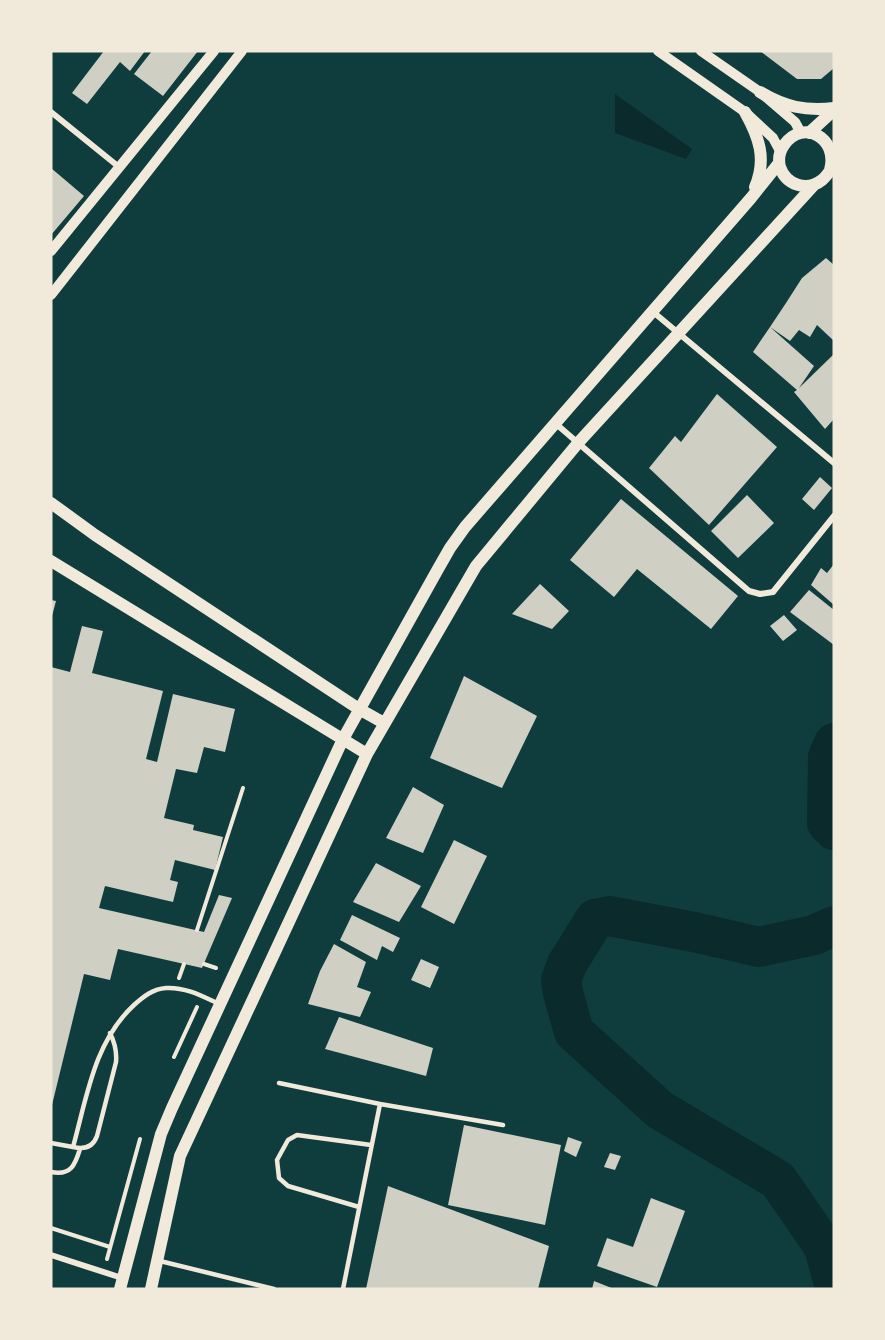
<svg xmlns="http://www.w3.org/2000/svg" width="885" height="1340" font-family="'Asap Condensed',sans-serif">
	<style>
		.water { fill: #0a2a2b }
		.lines { fill: none; stroke-linecap: round; stroke-linejoin: round }
		.river { stroke: #0a2a2b; stroke-width: 40 }
		.building { fill: #cfcfc3 }
		.path { stroke: #f1e9da; stroke-width: 4 }
		.service { stroke: #f1e9da; stroke-width: 4.5 }
		.minor { stroke: #f1e9da; stroke-width: 6 }
		.tertiary { stroke: #f1e9da; stroke-width: 10 }
		.secondary { stroke: #f1e9da; stroke-width: 12 }
	</style>
	<rect width="100%" height="100%" fill="#0f3d3e"/>
	<path class="water" d="M615,94L692,149L686,159L615,133Z"/>
	<g class="lines">
		<path class="river" d="M834,743L828,757L827,823L834,830
			M834,926L814,935L759,947L694,932L609,916L595,919L567,964L561,980L563,993L574,1032L660,1110L778,1180L824,1247L834,1284"/>
	</g>
	<path class="building" d="M104,51H145L130,71L120,62L87,104L72,93Z
		M152,51H198L163,96L134,74Z
		M760,51H834V68L821,79H797Z
		M51,168L84,196L51,235Z
		M826,258L834,265V341L817,325L810,337L799,330L790,341L770,327L814,366L799,388L834,354V419L825,429L794,392L797,390L753,352L770,327L786,303L802,278Z
		M717,394L777,447L709,525L649,468L675,436L681,442Z
		M820,477L832,488L814,510L802,499Z
		M747,495L774,523L738,558L711,531Z
		M621,499L738,596L711,629L637,569L614,597L570,560Z
		M834,564V605L811,585L821,568L827,573Z
		M540,584L569,611L552,629L512,614Z
		M809,590L834,610V645L790,612Z
		M51,600L56,601L52,616H51Z
		M784,615L797,630L783,641L770,626Z
		M82,626L103,631L92,673L163,691L146,759L157,762L173,694L235,709L225,752L204,747L197,773L176,769L164,818L194,825L193,830L223,837L215,870L175,860L170,880L178,882L173,902L105,886L99,908L204,932L219,895L232,898L202,968L118,949L110,980L84,974L52,1105L51,667L70,672Z
		M464,676L537,716L502,788L430,758Z
		M413,787L444,805L423,853L386,838Z
		M454,840L487,856L454,924L421,907Z
		M376,863L421,886L399,922L353,902Z
		M352,915L400,938L393,952L382,946L377,960L340,940Z
		M334,944L366,962L357,987L371,992L360,1017L308,1004L320,971Z
		M421,959L439,967L430,988L411,980Z
		M339,1017L433,1048L426,1076L325,1049Z
		M464,1125L561,1145L545,1225L448,1205Z
		M568,1137L582,1142L576,1157L564,1151Z
		M610,1153L621,1156L615,1170L604,1167Z
		M388,1186L549,1246L538,1289H366Z
		M651,1198L685,1211L657,1287L597,1266L607,1238L633,1247Z
		M594,1281L614,1289H592Z"/>
	<g class="lines">
		<path class="path" d="M197,930L243,788
			M204,964L216,968
			M179,978L184,964
			M174,1057L197,1007
			M51,1228L110,1247
			M107,1259L140,1139"/>
		<path class="service" d="M279,1083L380,1104
			M51,1143L73,1147C87,1097 94,1042 134,1005C144,996 153,989 166,988C186,987 202,996 219,1004
			M73,1147C85,1150 93,1147 97,1136L116,1062C117,1051 115,1043 110,1033
			M51,1172C71,1176 75,1165 80,1149
			M359,1207L288,1186L279,1178L277,1160L288,1140L297,1135L371,1145
			M160,1261L274,1289
			M343,1289L380,1104L503,1125"/>
		<path class="minor" d="M51,112L119,167
			M652,311L834,463
			M555,423L749,591L760,594L773,592L834,516
			M51,1255L122,1278"/>
		<path class="tertiary" d="M658,51L745,112L773,138L780,151
			M701,51L760,92L795,122L801,133
			M51,251L214,51
			M51,295L242,51"/>
		<path class="secondary" d="M760,92C785,107 805,111 834,108
			M745,112C759,137 767,159 755,187
			M809,133L834,110
			M830,170C839,138 803,118 784,145C779,152 778,159 780,167C786,185 807,192 822,180C827,176 830,170 834,166
			M51,503L95,535L359,709L384,723
			M51,561L367,754
			M120,1289L161,1134L172,1108L343,739L438,569L450,548L465,527L751,198L779,163
			M151,1289L180,1156L367,754L476,566L578,443L814,185"/>
	</g>
	<rect width="885" height="1340" fill="none" stroke="#f1e9da" stroke-width="105"/>
</svg>
